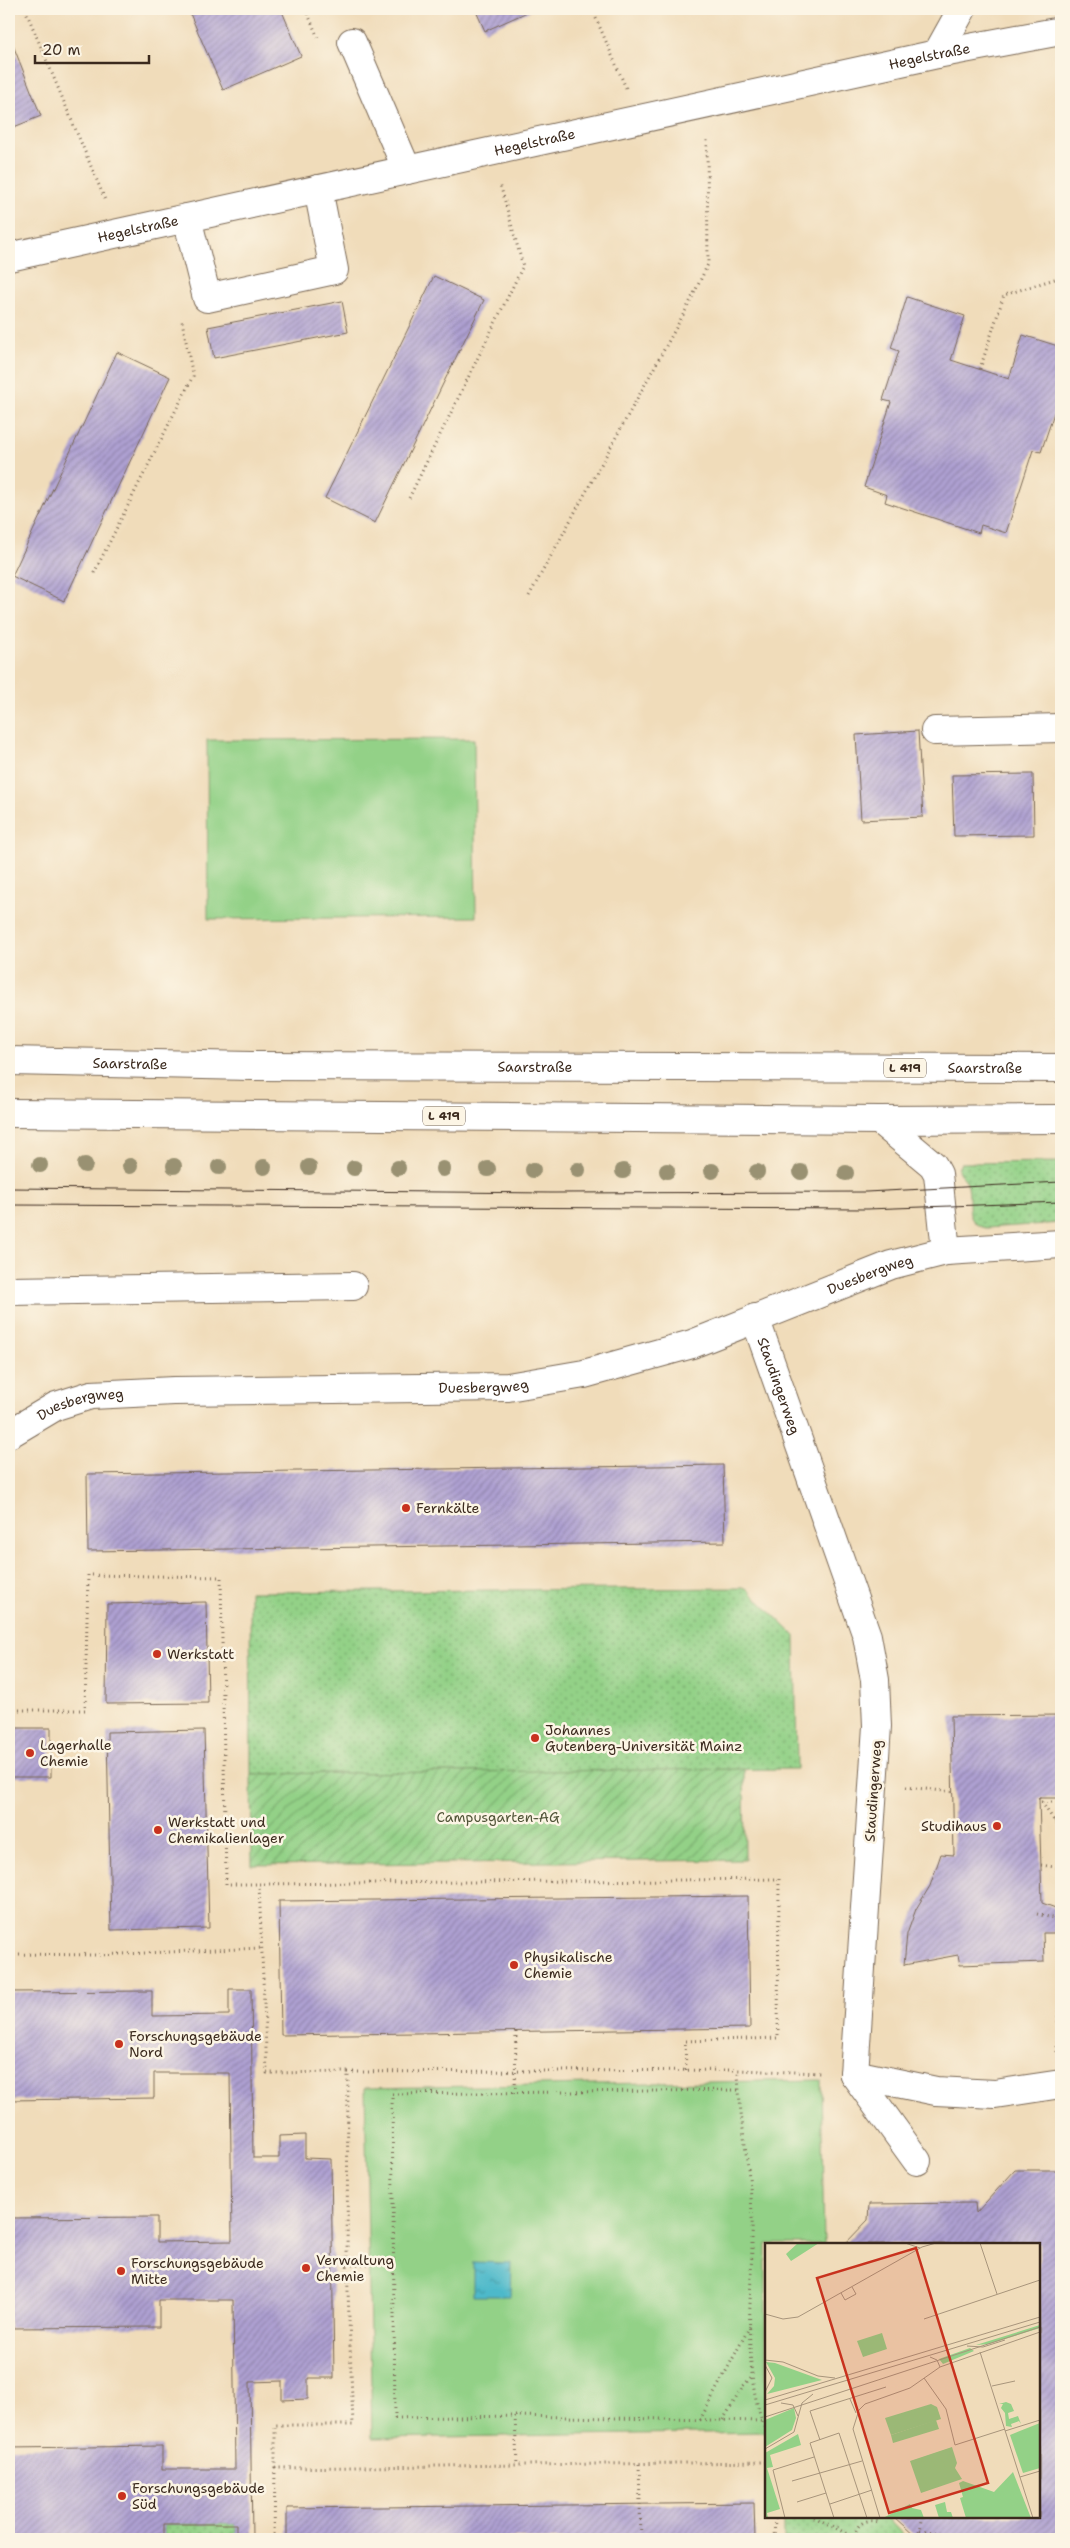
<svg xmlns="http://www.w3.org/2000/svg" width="1070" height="2548" font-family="'Shantell Sans',sans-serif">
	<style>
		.grass { fill: url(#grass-dots); stroke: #677e52 }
		.park { fill: #93d187; stroke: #677e52 }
		.garden { fill: url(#garden-furrows); stroke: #677e52 }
		.water { fill: url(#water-ripples); stroke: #447274 }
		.building { fill: url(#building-hatch) }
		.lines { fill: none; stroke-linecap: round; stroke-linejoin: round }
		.minor-casing { stroke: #7a6855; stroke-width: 30 }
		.highway-casing { stroke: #7a6855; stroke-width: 30 }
		.path { stroke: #7a6855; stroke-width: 3; stroke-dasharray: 1 4; stroke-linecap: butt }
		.minor { stroke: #fff; stroke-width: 28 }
		.highway { stroke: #fff; stroke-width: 28 }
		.tram { stroke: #3b2a1e; stroke-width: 1 }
		.path-bridge { stroke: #7a6855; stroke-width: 3; stroke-dasharray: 1 4; stroke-linecap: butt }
		.tree { fill: #999172 }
		.poi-dot { fill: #c8321e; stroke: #fcf5e5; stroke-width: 2 }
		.labels { text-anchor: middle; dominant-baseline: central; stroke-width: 5; stroke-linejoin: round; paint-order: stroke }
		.shield { fill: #fcf5e5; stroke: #75675a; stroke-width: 1 }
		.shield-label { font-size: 12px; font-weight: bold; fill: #3b2a1e }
		.street-label { font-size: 14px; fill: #3b2a1e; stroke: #fcf5e5 }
		.poi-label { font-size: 14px; fill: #3b2a1e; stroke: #fcf5e5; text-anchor: start }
		.park-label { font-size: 14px; fill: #515438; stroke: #fcf5e5 }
		.inset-road { fill: none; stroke: #a8957c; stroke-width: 1 }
		.view { fill: #c8321e; fill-opacity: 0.15; stroke: #c8321e; stroke-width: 2.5 }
		.inset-edge { fill: none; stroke: #3b2a1e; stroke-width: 2.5 }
	</style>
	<defs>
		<pattern id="grass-dots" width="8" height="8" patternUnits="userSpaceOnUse" patternTransform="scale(1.25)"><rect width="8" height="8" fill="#93d187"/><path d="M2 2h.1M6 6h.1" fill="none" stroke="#79aa6e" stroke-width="1.8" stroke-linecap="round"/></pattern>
		<pattern id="garden-furrows" width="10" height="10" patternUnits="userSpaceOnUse" patternTransform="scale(1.25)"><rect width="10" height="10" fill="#93d187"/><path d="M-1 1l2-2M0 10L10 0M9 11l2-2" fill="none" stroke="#79aa6e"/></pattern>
		<pattern id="water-ripples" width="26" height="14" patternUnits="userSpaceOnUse" patternTransform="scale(1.25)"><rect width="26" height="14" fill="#4eb9ca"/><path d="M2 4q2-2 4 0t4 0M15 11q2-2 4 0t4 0" fill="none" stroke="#4297a3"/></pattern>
		<pattern id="building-hatch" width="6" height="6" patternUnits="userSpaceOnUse" patternTransform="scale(1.25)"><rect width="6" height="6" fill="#aea0d2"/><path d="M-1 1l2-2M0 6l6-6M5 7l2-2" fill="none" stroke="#8f83aa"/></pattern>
	</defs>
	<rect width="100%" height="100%" fill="#fcf5e5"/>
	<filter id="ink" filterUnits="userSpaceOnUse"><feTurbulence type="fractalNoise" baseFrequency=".02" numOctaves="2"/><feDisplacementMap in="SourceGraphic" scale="10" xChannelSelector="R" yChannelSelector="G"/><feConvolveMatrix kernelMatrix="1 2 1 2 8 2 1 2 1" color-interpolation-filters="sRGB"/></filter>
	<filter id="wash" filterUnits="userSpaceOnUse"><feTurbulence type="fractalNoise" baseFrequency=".0096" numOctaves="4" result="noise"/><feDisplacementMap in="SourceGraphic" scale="20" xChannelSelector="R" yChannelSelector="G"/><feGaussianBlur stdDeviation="1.12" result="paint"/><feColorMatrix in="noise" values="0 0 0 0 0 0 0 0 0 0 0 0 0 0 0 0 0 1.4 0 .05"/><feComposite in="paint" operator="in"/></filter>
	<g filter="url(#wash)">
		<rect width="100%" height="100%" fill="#f0dcba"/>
		<path class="grass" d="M1061,1162V1223L986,1228C961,1223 973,1199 967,1183C965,1177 959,1175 958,1169L961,1163Z
			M746,1588L795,1636L797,1769L251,1774L250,1592Z
			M784,2517H886L907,2539H784Z
			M164,2524H236V2539H164Z"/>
		<path class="park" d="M474,739L476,917L208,919L207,740Z
			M821,2080L824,2244H766V2432L372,2438L365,2088Z"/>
		<path class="garden" d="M744,1769L745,1860L252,1865L251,1774Z"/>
		<path class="water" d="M473,2262L511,2263L510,2296H473Z"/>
		<g id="blocks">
			<path class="building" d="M188,9H281L301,56L223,90Z
				M475,9H534L485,31Z
				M9,35L41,116L9,129Z
				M434,276L484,300L375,523L325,498Z
				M907,297L965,316L951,360L1009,379L1023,335L1061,347V405L1057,404L1041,452L1033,450L1006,533L981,525L979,533L885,502L887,495L864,487L891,402L883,400L899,351L891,348Z
				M342,301L348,332L214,358L208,327Z
				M117,352L170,377L64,601L12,576Z
				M918,731L923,817L861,820L856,735Z
				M1033,774L1034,835L954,836L952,775Z
				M723,1465L725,1542L88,1551L87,1474Z
				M206,1602L208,1703L106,1704L107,1604Z
				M1061,1715V1798H1039L1042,1903L1061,1910V1933H1043L1044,1962L960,1965L958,1955L904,1965L907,1934L916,1909L930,1886L941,1854L954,1855L951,1716Z
				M9,1728H51V1777H9Z
				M204,1730L209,1928L111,1930L107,1732Z
				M748,1896L750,2028L281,2035L279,1901Z
				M229,1989H251L253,2158H279V2136L305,2135V2158L331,2159L334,2378H308V2399L282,2400V2381L250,2382L252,2539H236V2524H164V2539H9V2448L162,2446V2469H235L233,2300H159V2327L9,2328V2218L157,2217V2242L232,2241L230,2073H154V2098L9,2100V1992L152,1991V2016L229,2015Z
				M1015,2170H1061V2539L915,2536L894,2517H1039V2244H845L868,2220L869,2204L975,2203L976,2213Z
				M754,2503L755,2539H287V2508Z"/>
		</g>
	</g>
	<g filter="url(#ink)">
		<use href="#blocks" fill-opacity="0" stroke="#7a6855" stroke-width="1"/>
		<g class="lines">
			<defs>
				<g id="minor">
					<path d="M352,42L407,170"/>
					<path d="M937,54L962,9"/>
					<path d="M187,218L207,298L334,270L318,189"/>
					<path id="s1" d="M9,257L937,54L1061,31"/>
					<path d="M935,731L1061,728"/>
					<path d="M879,1120L933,1165L938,1174L946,1251"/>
					<path d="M9,1291L353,1286"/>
					<path id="s2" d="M755,1318L867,1636L875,1680L877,1726L854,2074"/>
					<path id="s3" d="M9,1434L56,1406L91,1395L174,1391L508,1387L584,1374L692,1344L891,1265L946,1251L1061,1244"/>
					<path d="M854,2074L936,2091L995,2094L1061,2084"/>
					<path d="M854,2074L917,2161"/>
				</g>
				<g id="highway">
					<path id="s4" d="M9,1061L251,1066L1061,1068"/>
					<path d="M9,1113L879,1120L1061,1119"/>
				</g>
			</defs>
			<use href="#minor" class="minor-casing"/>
			<use href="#highway" class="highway-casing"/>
			<path class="path" d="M25,9L106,202
				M306,9L318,38
				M592,9L626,88
				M980,369L1004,295L1061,277
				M409,498L523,266L500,184
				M94,573L193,376L182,321
				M529,596L689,304L708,264L707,139
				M9,1710H85L88,1575L221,1577L226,1884H259
				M906,1787L953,1792
				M1039,1798L1061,1831
				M1041,1802H1061
				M1054,1821L1061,1818
				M1041,1865L1061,1868
				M1061,1897L1058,1898L1057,1903L1061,1906
				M1061,1910V1909
				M9,1954L98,1955L262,1948
				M1057,2052L1061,1933
				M686,2070L685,2041L778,2038L779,1879L259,1884L267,2073L348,2072L347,2264L353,2425H275V2468L766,2462
				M348,2072L738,2070
				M738,2090L392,2094L395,2418L515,2416L762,2421
				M515,2093L516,2032
				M347,2264H394
				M515,2416L517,2466
				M700,2420L750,2326
				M723,2420L744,2385L753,2375
				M766,2432C739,2366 754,2284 752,2214C750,2166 739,2118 738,2070L821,2073
				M639,2464L641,2539
				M814,2517L857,2539
				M920,2530L981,2539
				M855,2536C856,2523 867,2518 879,2522
				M274,2539L275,2468
				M774,2539L775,2517
				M912,2539L920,2530L922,2521"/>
			<use href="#minor" class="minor"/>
			<use href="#highway" class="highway"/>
			<path class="tram" d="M9,1188L551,1193L866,1192L1061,1182
				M9,1205L867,1209L1061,1202"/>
			<path class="path-bridge" d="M1037,1914L1061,1920"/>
		</g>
		<g class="tree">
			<circle cx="40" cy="1165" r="8"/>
			<circle cx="85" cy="1165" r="8"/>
			<circle cx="130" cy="1166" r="8"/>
			<circle cx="174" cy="1166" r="8"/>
			<circle cx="219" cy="1167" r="8"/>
			<circle cx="264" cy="1167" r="8"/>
			<circle cx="309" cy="1167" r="8"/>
			<circle cx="354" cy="1168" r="8"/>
			<circle cx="398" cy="1168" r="8"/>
			<circle cx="443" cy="1169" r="8"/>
			<circle cx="488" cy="1169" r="8"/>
			<circle cx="533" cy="1170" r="8"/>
			<circle cx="578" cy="1170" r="8"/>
			<circle cx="623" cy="1171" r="8"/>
			<circle cx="667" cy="1171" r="8"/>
			<circle cx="712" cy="1171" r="8"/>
			<circle cx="757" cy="1172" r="8"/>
			<circle cx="801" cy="1172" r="8"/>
			<circle cx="846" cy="1173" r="8"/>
		</g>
	</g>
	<g class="poi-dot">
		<circle cx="406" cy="1508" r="5"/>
		<circle cx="157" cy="1654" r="5"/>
		<circle cx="535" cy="1738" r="5"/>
		<circle cx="30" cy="1753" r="5"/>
		<circle cx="997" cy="1826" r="5"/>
		<circle cx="158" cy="1830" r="5"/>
		<circle cx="514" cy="1965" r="5"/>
		<circle cx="119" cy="2044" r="5"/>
		<circle cx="306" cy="2268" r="5"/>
		<circle cx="121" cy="2271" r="5"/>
		<circle cx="122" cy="2496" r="5"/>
	</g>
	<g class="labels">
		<g class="shield">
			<rect x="884" y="1058.5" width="42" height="19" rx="4"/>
			<rect x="423" y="1106.5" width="42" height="19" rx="4"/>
		</g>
		<g class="shield-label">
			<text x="905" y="1068">L 419</text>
			<text x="444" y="1116">L 419</text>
		</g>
		<g class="street-label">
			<text stroke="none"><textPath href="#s1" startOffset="942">Hegelstraße</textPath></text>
			<text stroke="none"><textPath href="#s1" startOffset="538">Hegelstraße</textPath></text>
			<text stroke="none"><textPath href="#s1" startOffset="132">Hegelstraße</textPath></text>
			<text stroke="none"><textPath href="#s4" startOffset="121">Saarstraße</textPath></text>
			<text stroke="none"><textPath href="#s4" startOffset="526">Saarstraße</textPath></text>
			<text stroke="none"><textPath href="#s4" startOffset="976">Saarstraße</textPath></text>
			<text stroke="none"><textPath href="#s3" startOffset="889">Duesbergweg</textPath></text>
			<text stroke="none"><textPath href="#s3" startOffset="484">Duesbergweg</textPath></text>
			<text stroke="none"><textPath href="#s2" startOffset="72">Staudingerweg</textPath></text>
			<text stroke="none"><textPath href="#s3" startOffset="79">Duesbergweg</textPath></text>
			<text transform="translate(873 1791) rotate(-86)">Staudingerweg</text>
		</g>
		<g class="poi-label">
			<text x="416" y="1508">Fernkälte</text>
			<text x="167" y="1654">Werkstatt</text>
			<text x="545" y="1730">Johannes<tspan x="545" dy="16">Gutenberg-Universität Mainz</tspan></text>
			<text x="40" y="1745">Lagerhalle<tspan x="40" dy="16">Chemie</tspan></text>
			<text x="168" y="1822">Werkstatt und<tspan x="168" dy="16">Chemikalienlager</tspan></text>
			<text x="987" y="1826" text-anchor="end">Studihaus</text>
			<text x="524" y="1957">Physikalische<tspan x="524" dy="16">Chemie</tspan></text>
			<text x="129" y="2036">Forschungsgebäude<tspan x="129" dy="16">Nord</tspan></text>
			<text x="316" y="2260">Verwaltung<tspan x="316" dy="16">Chemie</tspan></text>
			<text x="131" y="2263">Forschungsgebäude<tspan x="131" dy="16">Mitte</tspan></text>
			<text x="132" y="2488">Forschungsgebäude<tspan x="132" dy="16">Süd</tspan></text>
		</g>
		<g class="park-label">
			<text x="498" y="1817">Campusgarten-AG</text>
		</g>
	</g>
	<g transform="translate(765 2243)">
		<rect width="275" height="275" fill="#f0dcba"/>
		<path d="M275,82V85L224,101L211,102ZM205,105L209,108L178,121L174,116ZM1,119L10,120L57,137L2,151L9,143L10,135ZM241,159L246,161L249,168L243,170L244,176L253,173L256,181L254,178L246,181L247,184L241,183L240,170L236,165L238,161H234ZM166,161L172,164L176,176L126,192L120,175ZM29,165L31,175L27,187L0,204V177ZM33,191L36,202L5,212L8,224L2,225L15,266L2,270L3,275H0V210ZM248,229L266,275H201L195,255L198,254L194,240L198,238L229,249ZM180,259L182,269H186L188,275H174L170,262ZM145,261L147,265L156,267L159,275H118Z" fill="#93d187"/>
		<path d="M33,0H54L26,18L21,11ZM117,90L122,106L98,114L92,98ZM275,180V225L258,230L245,192ZM187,204L192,220L190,225L197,236L156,250L145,218Z" fill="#93d187"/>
		<path d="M171,177L174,186L128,200L126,192Z" fill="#93d187"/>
		<path class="inset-road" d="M140,0L155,5M215,0L232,51M76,50L80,57L91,51L87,44M0,71L18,76L33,74L157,4L171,0M159,76L275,37M202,103L218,104L240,97M215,109L268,275M165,114L172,117L175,124M0,117L18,119L53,133L70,135M0,122L7,135L0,149M159,135L181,166L190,202M227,143L250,138M85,156L91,170M0,157L275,74M16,160L28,162L33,173M0,162L275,79M0,174L275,84M240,188L275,177M55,197L45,168L121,144M190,202L240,186M0,206L29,189L37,160L48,151M255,234L275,228M27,238L97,218M32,259L61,250M65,261L107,247M20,275L8,227L49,214M69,275L45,200L74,190L102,275M115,275L88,186L94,167L100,161L145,145L175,124L275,89"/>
		<path class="view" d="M151,5L223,240L124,270L52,35Z"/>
		<rect width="275" height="275" class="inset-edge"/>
	</g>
	<rect width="1070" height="2548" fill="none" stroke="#fcf5e5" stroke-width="30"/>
	<path d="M35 55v8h114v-8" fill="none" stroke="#3b2a1e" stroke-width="2.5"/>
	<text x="42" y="55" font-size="15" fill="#3b2a1e" stroke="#fcf5e5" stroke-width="4" paint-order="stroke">20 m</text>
</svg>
